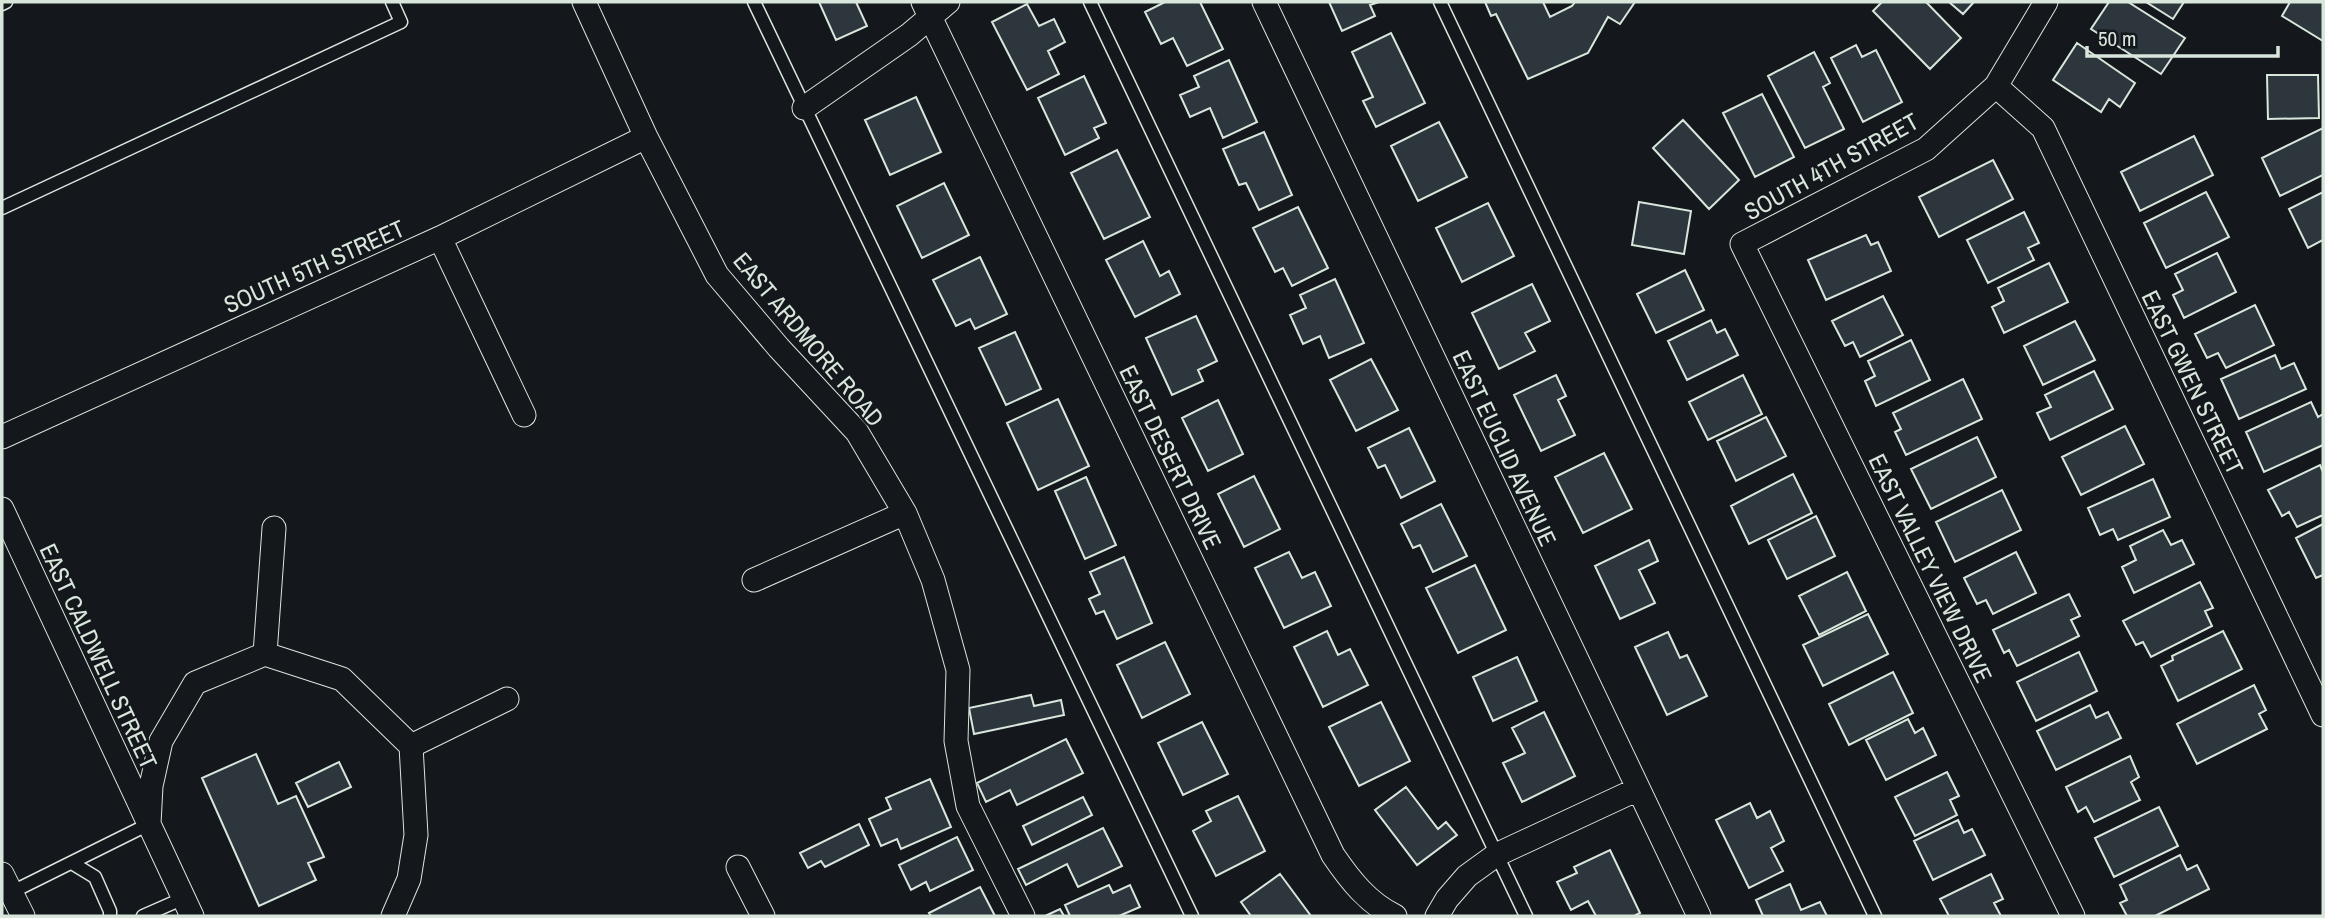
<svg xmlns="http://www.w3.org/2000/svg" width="2325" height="918" font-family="'Archivo Narrow',sans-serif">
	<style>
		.building { fill: #2c363c; stroke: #d8e6dc; stroke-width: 2 }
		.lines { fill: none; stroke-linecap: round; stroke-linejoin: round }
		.lane-casing { stroke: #d8e6dc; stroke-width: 15 }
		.street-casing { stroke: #d8e6dc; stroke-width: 25 }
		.lane { stroke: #14181c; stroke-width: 12 }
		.street { stroke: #14181c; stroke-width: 23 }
		.labels { text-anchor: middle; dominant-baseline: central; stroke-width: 5; stroke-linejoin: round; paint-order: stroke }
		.street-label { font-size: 24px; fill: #d8e6dc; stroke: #14181c }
	</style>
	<rect width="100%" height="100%" fill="#14181c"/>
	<path class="building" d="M819,2H856L867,26L836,40Z
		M1165,2H1200L1223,49L1187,66L1173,38L1161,44L1145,12Z
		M1329,2H1379L1370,5L1375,16L1342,31Z
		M1485,2H1543L1550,17L1572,6L1575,2H1635L1620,24L1608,17L1588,53L1528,79L1496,14L1491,16Z
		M1882,2H1926L1961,38L1930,69L1873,11Z
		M1949,2H1974L1963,14Z
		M2109,2H2128L2185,38L2161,74L2091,29Z
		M2146,2H2184L2173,19Z
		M2290,2H2323V41L2282,16Z
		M1027,4L1039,26L1054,19L1065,42L1048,51L1059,74L1027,90L992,22Z
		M1391,33L1425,103L1376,127L1363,101L1373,97L1352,52Z
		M2077,43L2135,83L2120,107L2109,99L2101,112L2053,80Z
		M1856,45L1862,57L1876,50L1902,102L1863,122L1831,58Z
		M1814,52L1830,83L1823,87L1844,129L1805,148L1768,76Z
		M1229,60L1257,122L1223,138L1210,108L1190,117L1180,95L1199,87L1194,76Z
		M2267,75H2318L2319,118L2268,119Z
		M1084,76L1106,123L1094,128L1099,138L1065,155L1038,98Z
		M1762,94L1794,157L1755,177L1723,113Z
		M916,97L941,152L890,175L865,120Z
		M1683,120L1739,180L1709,209L1653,148Z
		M1439,122L1467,177L1418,201L1391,146Z
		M2323,128V175L2280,196L2262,158Z
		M1264,132L1292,195L1259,210L1246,183L1239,185L1223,149Z
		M2194,136L2213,175L2140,211L2121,172Z
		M1117,150L1150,217L1104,239L1071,173Z
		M1993,160L2013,199L1939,237L1919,197Z
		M944,183L969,235L922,258L897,206Z
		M2206,192L2229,237L2166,268L2144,223Z
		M2323,192V240L2308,248L2289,209Z
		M1639,202L1691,211L1684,254L1632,245Z
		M1488,203L1514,256L1462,282L1436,228Z
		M1298,207L1328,268L1292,286L1283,268L1275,272L1253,228Z
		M2024,212L2039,243L2028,248L2034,260L1988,283L1967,240Z
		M1866,235L1871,245L1878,242L1891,271L1826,300L1808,260Z
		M1143,241L1160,276L1169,271L1180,294L1135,317L1106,260Z
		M2217,253L2236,292L2184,318L2173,295L2183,290L2175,274Z
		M980,257L1007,314L975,329L970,319L956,326L933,280Z
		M2049,263L2068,302L2004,333L1992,307L2004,301L1998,288Z
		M1685,270L1704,310L1656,333L1637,294Z
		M1335,279L1364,343L1329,358L1320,336L1303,344L1290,315L1306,308L1300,295Z
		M1532,284L1550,321L1525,333L1535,351L1499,369L1472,313Z
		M1883,296L1903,335L1860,357L1853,342L1845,346L1832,321Z
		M2255,305L2274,345L2226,368L2218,353L2207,358L2195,334Z
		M1196,316L1217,361L1198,370L1203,381L1172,395L1146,338Z
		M1711,320L1717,333L1725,329L1738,355L1687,380L1668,341Z
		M2075,321L2095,360L2043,385L2024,346Z
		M1015,332L1041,389L1006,405L979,348Z
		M1911,340L1930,380L1876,406L1865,381L1875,376L1868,361Z
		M2275,355L2281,369L2294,363L2306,389L2239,419L2221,379Z
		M1371,359L1398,410L1356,431L1330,380Z
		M2094,371L2113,409L2050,440L2037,413L2051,407L2045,395Z
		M1556,375L1566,396L1558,400L1575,435L1541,451L1514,395Z
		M1743,375L1762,414L1708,440L1689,402Z
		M1963,379L1982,419L1906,455L1895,432L1901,429L1893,413Z
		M1058,399L1089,466L1038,490L1007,423Z
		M1218,400L1243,454L1208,471L1182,418Z
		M2311,402L2318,417L2323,414V445L2264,472L2246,432Z
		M1766,417L1786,456L1736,481L1717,441Z
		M2125,426L2144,464L2081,495L2062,457Z
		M1409,428L1435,481L1401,498L1385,465L1378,468L1368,448Z
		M1977,437L1996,477L1931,509L1911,469Z
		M1604,453L1632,509L1583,533L1555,477Z
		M2320,465L2323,472V515L2297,527L2289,512L2282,516L2268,490Z
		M1793,474L1812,513L1749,544L1731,506Z
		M1254,476L1280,529L1244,547L1218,494Z
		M1086,477L1116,545L1085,559L1055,491Z
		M2153,479L2170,517L2118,540L2113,529L2100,535L2088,508Z
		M2002,490L2021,530L1955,562L1936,522Z
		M1441,504L1467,556L1433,572L1420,545L1413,548L1401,524Z
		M1816,516L1835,556L1787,579L1768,540Z
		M2323,524V575L2316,578L2296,538Z
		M2163,530L2171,545L2182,540L2194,564L2134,593L2122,567L2136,560L2130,546Z
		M1649,540L1658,561L1639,570L1655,603L1620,619L1595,566Z
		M1289,552L1302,578L1315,572L1331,606L1284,628L1255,568Z
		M2016,552L2036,593L1993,614L1986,600L1977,604L1964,578Z
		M1124,557L1152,623L1117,639L1104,611L1096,614L1089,599L1100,594L1090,572Z
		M1475,565L1506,630L1458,653L1426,588Z
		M1847,572L1866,611L1819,635L1799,596Z
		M2200,582L2213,608L2205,611L2212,626L2151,657L2143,642L2136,645L2123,621Z
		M2069,594L2080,616L2071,620L2079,636L2017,666L2009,650L2004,653L1993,630Z
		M1868,614L1888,654L1823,686L1803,645Z
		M1327,631L1338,655L1350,649L1368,685L1323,707L1294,647Z
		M2223,631L2242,669L2178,701L2161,666L2173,660L2172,656Z
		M1668,632L1680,658L1687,655L1707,696L1667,715L1635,647Z
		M1165,642L1190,694L1142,718L1117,665Z
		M2079,652L2097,691L2036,721L2017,682Z
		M1517,657L1537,701L1493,721L1473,677Z
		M1893,672L1913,713L1849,745L1829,704Z
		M2254,685L2266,710L2259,714L2267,729L2197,764L2177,724Z
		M1031,695L1034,706L1061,700L1064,715L974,734L969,708Z
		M1381,702L1410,761L1359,786L1329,727Z
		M2090,705L2096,718L2108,712L2121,738L2056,770L2037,731Z
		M1544,712L1575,776L1522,802L1503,763L1525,753L1512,728Z
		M1908,719L1915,733L1923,728L1936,755L1886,780L1866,740Z
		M1202,722L1228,774L1183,795L1158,743Z
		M1066,739L1083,773L1017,805L1010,790L986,802L977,783Z
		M256,754L278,804L296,796L324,857L308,863L316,880L259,906L202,778Z
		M2130,756L2139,777L2131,782L2140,800L2094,822L2086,807L2078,812L2066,787Z
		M339,762L351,787L308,807L296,783Z
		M1947,772L1959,796L1950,800L1957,815L1915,836L1895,797Z
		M930,779L951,827L901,849L897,839L881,846L869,819L891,809L886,798Z
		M1406,787L1438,829L1446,822L1457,835L1417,865L1375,810Z
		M1238,796L1265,851L1216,876L1193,831L1211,821L1206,811Z
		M1083,797L1092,815L1032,845L1023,826Z
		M1750,803L1757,818L1770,811L1784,841L1771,848L1783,871L1749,888L1716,820Z
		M2159,807L2178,846L2114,877L2095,838Z
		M1958,820L1964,833L1972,829L1985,855L1933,880L1914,841Z
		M859,824L869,845L825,867L821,861L808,868L800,853Z
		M1103,828L1122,866L1078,887L1067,864L1026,885L1018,869Z
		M957,837L973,870L930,891L926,882L911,890L899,865Z
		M1610,850L1640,913L1634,916H1596L1588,901L1571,910L1557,882L1577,873L1574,867Z
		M2180,855L2187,870L2197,865L2209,889L2155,916H2127L2120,903L2127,900L2120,885Z
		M1280,874L1311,916H1251L1241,902Z
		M1991,874L2003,899L1994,903L2001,916H1949L1940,899Z
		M1790,884L1801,910L1820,902L1827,916H1763L1756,900Z
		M1109,885L1113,893L1130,885L1140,907L1119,916H1070L1065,905Z
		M980,887L995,916H931L929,913Z
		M1060,909L1064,916H1045Z"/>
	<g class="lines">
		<defs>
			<path id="lane" d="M754,2L1192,916
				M1090,2L1526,916
				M1440,2L1875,916
				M2,4L6,2
				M2,208L401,22L392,2
				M72,863L95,877L110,911V916
				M8,894L149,824
				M143,916L184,898"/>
			<path id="street" d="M584,2L646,137L717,275L779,348L857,432L905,513L933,580L958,670L956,741L968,806L1023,916
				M923,2L1333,855C1350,880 1368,903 1395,916
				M1264,2L1699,916
				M2046,2L1996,86L1926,149L1742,244L2073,916
				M1996,86L2043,128L2323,715
				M804,108L909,35L948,2
				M440,238L524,415
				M2,437L440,238L646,137
				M2,509L192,916
				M754,580L905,513
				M265,654L274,528
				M411,746L507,699
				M149,824L151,786L161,741L195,683L265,654L342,679L411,746L416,835L409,879L393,916
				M738,867L763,916
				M2,874L23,916
				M1437,916L1447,899L1467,876L1496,855L1638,789"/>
		</defs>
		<use href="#lane" class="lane-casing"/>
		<use href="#street" class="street-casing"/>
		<use href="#lane" class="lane"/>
		<use href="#street" class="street"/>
	</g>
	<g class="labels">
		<g class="street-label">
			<text transform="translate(1831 166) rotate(-29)">SOUTH 4TH STREET</text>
			<text transform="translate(314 266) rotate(-24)">SOUTH 5TH STREET</text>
			<text transform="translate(809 339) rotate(50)">EAST ARDMORE ROAD</text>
			<text transform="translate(2193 382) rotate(64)">EAST GWEN STREET</text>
			<text transform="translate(1505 448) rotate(65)">EAST EUCLID AVENUE</text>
			<text transform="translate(1171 457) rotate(64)">EAST DESERT DRIVE</text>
			<text transform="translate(1931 568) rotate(64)">EAST VALLEY VIEW DRIVE</text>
			<text transform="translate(99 656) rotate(65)">EAST CALDWELL STREET</text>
		</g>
	</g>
	<rect width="2325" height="918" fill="none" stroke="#d8e6dc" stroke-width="7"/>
	<path d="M2087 46v10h191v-10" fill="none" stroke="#d8e6dc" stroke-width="3.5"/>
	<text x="2098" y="46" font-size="21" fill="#d8e6dc" stroke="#14181c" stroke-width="5" paint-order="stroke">50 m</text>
</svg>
